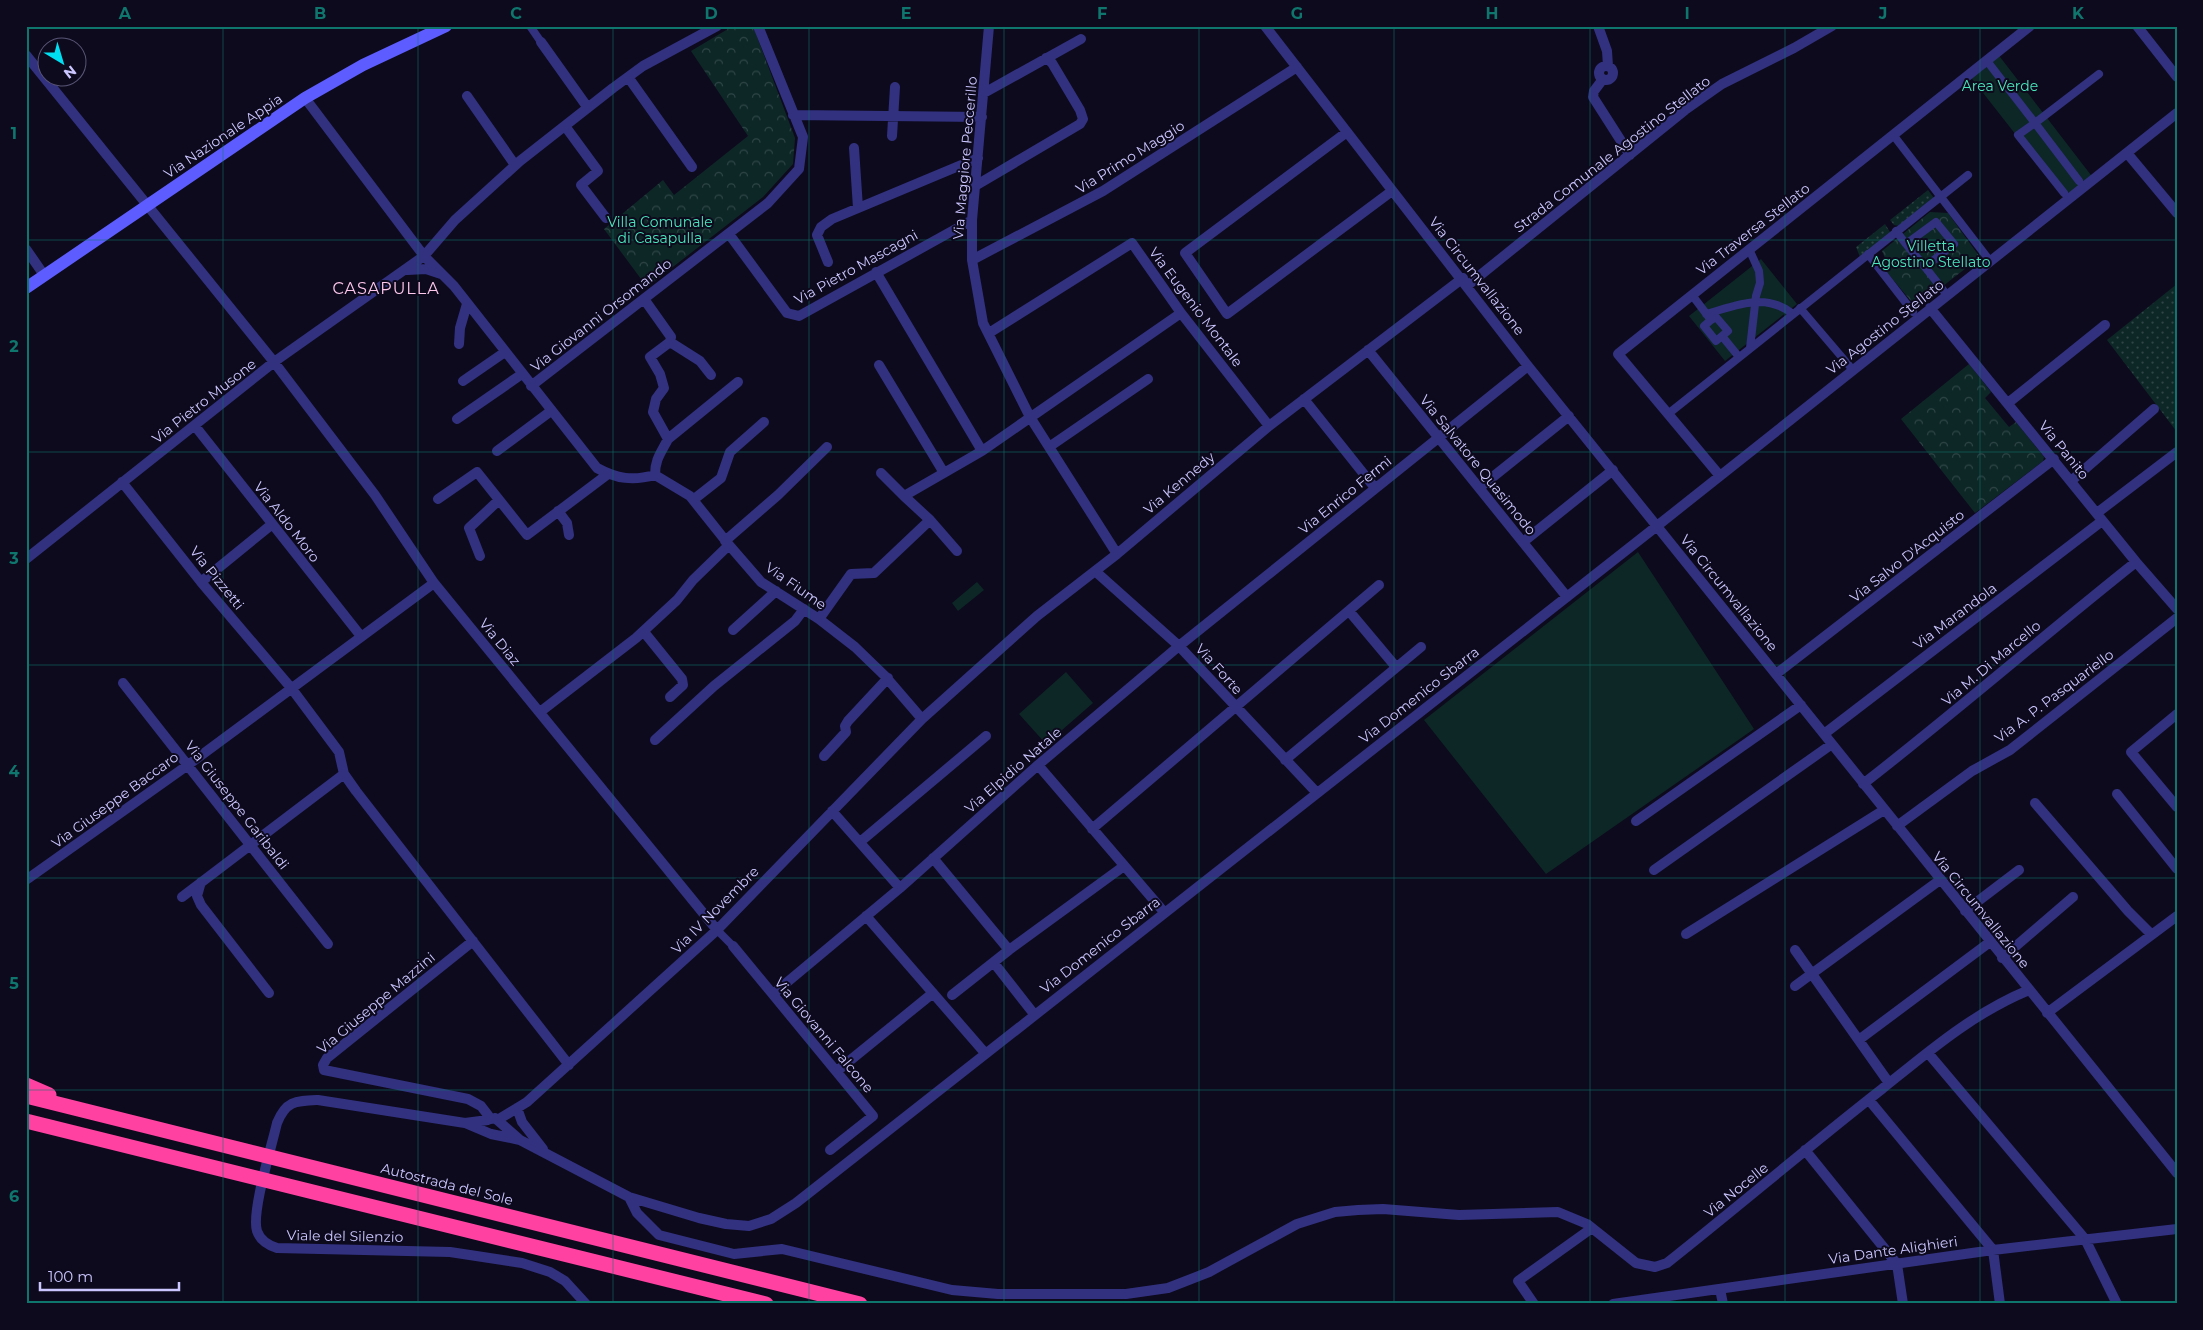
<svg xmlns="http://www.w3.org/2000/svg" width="2203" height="1330" font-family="Montserrat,sans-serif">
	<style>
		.grass { fill: url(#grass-dots) }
		.park { fill: url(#park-crowns) }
		.garden { fill: #0d2726 }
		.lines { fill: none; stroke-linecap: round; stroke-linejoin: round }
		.pedestrian { stroke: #323180; stroke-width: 8 }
		.minor { stroke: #323180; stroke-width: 10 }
		.secondary { stroke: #5d5dff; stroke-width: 12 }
		.motorway { stroke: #ff41a1; stroke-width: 15 }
		.grid { fill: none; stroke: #0f766e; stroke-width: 1; stroke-opacity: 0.55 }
		.labels { text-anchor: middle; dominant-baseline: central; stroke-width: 4; stroke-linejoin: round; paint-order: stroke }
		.park-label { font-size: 14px; fill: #4ae7bc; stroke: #0d0a1d }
		.street-label { font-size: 14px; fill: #cbc6ff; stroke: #0d0a1d }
		.quarter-label { font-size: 16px; letter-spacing: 1px; fill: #ffc8ec; stroke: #0d0a1d }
		.neatline { fill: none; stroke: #0f766e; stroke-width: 2 }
		.grid-label { font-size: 16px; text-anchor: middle; font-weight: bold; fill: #0f766e }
	</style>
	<defs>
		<pattern id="grass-dots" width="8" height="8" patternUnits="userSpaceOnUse" patternTransform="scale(1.25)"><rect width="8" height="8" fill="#0d2726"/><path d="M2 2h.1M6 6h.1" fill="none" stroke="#2f4547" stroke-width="1.8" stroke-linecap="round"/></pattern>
		<pattern id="park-crowns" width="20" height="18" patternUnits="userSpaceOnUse" patternTransform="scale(1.25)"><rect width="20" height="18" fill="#0d2726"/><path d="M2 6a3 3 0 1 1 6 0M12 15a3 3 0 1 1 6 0" fill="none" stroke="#2f4547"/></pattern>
	</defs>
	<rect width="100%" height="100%" fill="#0d0a1d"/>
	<path class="grass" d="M1928,190L1934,198L1899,226L1894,225L1890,220Z
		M1885,224L1890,232L1889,235L1860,257L1856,247Z
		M2177,284V432L2107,340Z"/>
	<path class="park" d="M733,26H753L795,138L793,164L763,197L647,287L604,229L663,180L674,195L748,136L691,51Z
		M1930,212L1948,213L1979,256V258L1916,307L1880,264L1885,258L1882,251Z
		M1969,364L1991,392L1985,398L2009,427L2016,422L2044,457L2043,461L1975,513L1901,419Z"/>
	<path class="garden" d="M1997,53L2094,179L2067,200L1969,75Z
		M1761,259L1797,304L1725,361L1689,316Z
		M1638,552L1754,729L1546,874L1424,720Z
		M977,582L984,590L958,611L952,603Z
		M1066,672L1093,703L1046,744L1019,714Z"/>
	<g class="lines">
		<path class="pedestrian" d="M530,26L541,42
			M1987,61L2035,123L2099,74
			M1894,136L1990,261
			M2064,193L2018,135L2035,123L2079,181
			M1896,231L1906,244L1936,222L1954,244L1925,267L1947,295
			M1906,244L1925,267
			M1749,249L1759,271L1760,283L1756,296L1750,348
			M1868,254L1913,312
			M1692,295L1711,320L1716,317L1728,331L1722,336L1739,357
			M1800,308L1852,369
			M1706,314C1738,305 1765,292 1793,314
			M1711,320L1704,326L1716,341L1722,336
			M1668,414L1968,175
			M717,930L733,946"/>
		<path class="minor" d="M989,26L972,220V260L983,323L1030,417L1117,554
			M1265,26L1528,366L2177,1173
			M1598,26L1607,51L1608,66
			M2137,26L2177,77
			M541,42L588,108
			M26,55L274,362L375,495L434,583L717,930
			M1599 73a7 7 0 1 1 14 0a7 7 0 1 1-14 0Z
			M628,77L692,167
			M1603,79L1594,91L1593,97L1630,155
			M984,93L1081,39
			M467,96L515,165
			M305,98L424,256L454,286L597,468C617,479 633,481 655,475
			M793,115L982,117
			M565,126L598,171L581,185L606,218
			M1347,132L1185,253L1227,314L1392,191
			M892,136L895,87
			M854,148L858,208
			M2127,153L2177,213
			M975,186L1080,124L1083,119L1080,110L1052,63L1046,58
			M729,234L787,313L799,316L972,220
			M26,249L44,275
			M972,260L1103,191L1297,67
			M828,262L817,235L821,227L832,219L978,158
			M407,270L426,269L441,274
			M876,272L982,451
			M1468,285L1685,110L1722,84L1794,48L1832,26
			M644,299L671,337L670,342L650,357L660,374L664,388L656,399L653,412L668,439C661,453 655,459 655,475
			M1930,308L2136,562L2177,609
			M989,333L1132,243L1181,313L1269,426
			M670,342L700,361L711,375
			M459,344L460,328L467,304
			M1368,350L1567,597
			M879,365L944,473
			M463,381L505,352
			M531,386L768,203L799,169L803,137L758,26
			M1304,399L1375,488
			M2008,403L2105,325
			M457,419L522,374
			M195,426L360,635
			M668,439L738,382
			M1049,447L1148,379
			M497,451L551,411
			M881,473L904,496L982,451L1181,313
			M655,475L690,496L729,545L761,582L819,619L855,647L885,676L922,719
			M1720,476L1618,354L2030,26
			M2071,481L2154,409
			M122,482L201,582L292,689L339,752L344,774L356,791L569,1065
			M1479,488L1569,416
			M904,496L930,520L957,551
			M438,499L477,472L527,535L608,474
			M693,500L721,478L730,452L764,422
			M558,511L567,523L569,535
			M2097,513L2177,452
			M725,541L778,495L827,447
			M1523,542L1613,470
			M480,556L469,528L499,500
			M26,559L274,362L424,256L455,220L520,161L613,88L643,66L717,26
			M1095,571L1179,646L1317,793
			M201,582L271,525
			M1349,611L1396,667
			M819,619L851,574L874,573L930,520
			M733,630L776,591
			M644,632L682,679L683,685L670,697
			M1776,674L2054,459
			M123,683L328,944
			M540,712L636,638L677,600L693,580L729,545
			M2177,714L2131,752L2177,807
			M1824,734L2102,521
			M655,740L714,686L795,621L804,609
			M824,756L846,732L845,726L848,721L888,678
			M1285,760L1421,647
			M1038,765L1164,912
			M1863,784C1956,712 2044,635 2136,562
			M2117,794L2177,869
			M2035,803L2128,911L2151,934
			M832,811L900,888
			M1636,821L1801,705
			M1897,826L1972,771L2010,750L2177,618
			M1092,829L1379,585
			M860,842L986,736
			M933,858L1009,950
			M1654,870L1832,744
			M26,880L188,765L434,583
			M201,882L197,896L201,905L269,993
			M182,897L344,774
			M1965,911L2019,870
			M866,916L985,1053
			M1686,934L1884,810
			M473,941L327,1058L323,1065L324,1070L468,1099L481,1106L491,1119
			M733,946L873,1116L830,1150
			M1795,950L1889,1083
			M2002,958L2073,897
			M994,963L1034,1014
			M1795,986L1940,880
			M773,994L900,888L1038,765L1179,646L1528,366
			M952,995L1009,950L1124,866
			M2047,1013L2177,916
			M1860,1039L1990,942
			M1928,1053L2085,1239L2117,1304
			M837,1071L933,993
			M1869,1100L1993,1250L2000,1304
			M517,1108L522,1122L543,1149
			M495,1118L519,1139
			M499,1119L527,1102L717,930L922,719L1037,616L1117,554L1269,426L1463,278
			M488,1120L465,1123L318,1100C295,1101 286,1101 277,1123C272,1145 251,1213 257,1231C260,1240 268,1245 277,1248L450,1252L522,1263L550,1272L565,1281L586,1304
			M465,1123L491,1134L520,1140L629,1197L699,1218L726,1224L749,1226L771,1219L796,1203L1657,526L2177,113
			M1805,1150L1897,1264L1903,1304
			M629,1197L637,1213L659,1235L734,1254L782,1249L952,1290L998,1294H1126L1168,1288L1209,1272L1297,1224L1335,1212L1358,1210L1383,1209L1459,1215L1558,1212L1587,1224L1636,1263L1655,1267L1667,1263C1739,1206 1809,1146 1882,1089C1928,1052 1973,1013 2029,990
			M1720,1289L1723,1304
			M1534,1304L1518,1281L1592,1228
			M1613,1304L1993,1250L2177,1229"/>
		<path class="secondary" d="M26,288L305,98L363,65L446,26"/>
		<path class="motorway" d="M26,1085L49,1095
			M26,1096L860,1304
			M26,1121L766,1304"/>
	</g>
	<path class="grid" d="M223,26V1304M418,26V1304M613,26V1304M809,26V1304M1004,26V1304M1199,26V1304M1394,26V1304M1590,26V1304M1785,26V1304M1980,26V1304M26,240H2177M26,452H2177M26,665H2177M26,878H2177M26,1090H2177"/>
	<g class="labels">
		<g class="park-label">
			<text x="2000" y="86">Area Verde</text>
			<text x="660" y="222">Villa Comunale<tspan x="660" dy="16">di Casapulla</tspan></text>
			<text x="1931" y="246">Villetta<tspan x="1931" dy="16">Agostino Stellato</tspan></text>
		</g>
		<g class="street-label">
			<text transform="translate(223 136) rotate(-34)">Via Nazionale Appia</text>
			<text transform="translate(1612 154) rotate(-38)">Strada Comunale Agostino Stellato</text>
			<text transform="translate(1130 157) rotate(-32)">Via Primo Maggio</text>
			<text transform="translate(965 158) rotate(-85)">Via Maggiore Peccerillo</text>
			<text transform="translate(1753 229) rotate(-38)">Via Traversa Stellato</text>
			<text transform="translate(856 267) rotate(-29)">Via Pietro Mascagni</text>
			<text transform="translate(1477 276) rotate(52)">Via Circumvallazione</text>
			<text transform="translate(1196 307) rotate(53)">Via Eugenio Montale</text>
			<text transform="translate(601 315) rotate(-38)">Via Giovanni Orsomando</text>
			<text transform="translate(1885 327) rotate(-38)">Via Agostino Stellato</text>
			<text transform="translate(204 401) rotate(-38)">Via Pietro Musone</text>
			<text transform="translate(2064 450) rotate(51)">Via Panito</text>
			<text transform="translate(1478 465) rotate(51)">Via Salvatore Quasimodo</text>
			<text transform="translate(1179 483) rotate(-40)">Via Kennedy</text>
			<text transform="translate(1345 495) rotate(-39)">Via Enrico Fermi</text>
			<text transform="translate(287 522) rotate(52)">Via Aldo Moro</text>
			<text transform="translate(1907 556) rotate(-38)">Via Salvo D'Acquisto</text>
			<text transform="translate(217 578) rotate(51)">Via Pizzetti</text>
			<text transform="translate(796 586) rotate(35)">Via Fiume</text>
			<text transform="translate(1729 593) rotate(51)">Via Circumvallazione</text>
			<text transform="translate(1955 616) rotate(-37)">Via Marandola</text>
			<text transform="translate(500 642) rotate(51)">Via Diaz</text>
			<text transform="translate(1991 663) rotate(-40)">Via M. Di Marcello</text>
			<text transform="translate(1219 669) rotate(48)">Via Forte</text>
			<text transform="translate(1419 695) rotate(-38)">Via Domenico Sbarra</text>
			<text transform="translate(2054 696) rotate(-37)">Via A. P. Pasquariello</text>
			<text transform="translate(1013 770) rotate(-41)">Via Elpidio Natale</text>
			<text transform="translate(115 800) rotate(-36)">Via Giuseppe Baccaro</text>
			<text transform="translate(237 805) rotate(52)">Via Giuseppe Garibaldi</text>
			<text transform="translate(715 910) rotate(-45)">Via IV Novembre</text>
			<text transform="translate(1981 910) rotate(51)">Via Circumvallazione</text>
			<text transform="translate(1100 945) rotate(-38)">Via Domenico Sbarra</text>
			<text transform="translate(376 1003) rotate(-40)">Via Giuseppe Mazzini</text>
			<text transform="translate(824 1035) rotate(50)">Via Giovanni Falcone</text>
			<text transform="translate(447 1184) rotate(14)">Autostrada del Sole</text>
			<text transform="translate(1736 1190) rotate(-39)">Via Nocelle</text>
			<text transform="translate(345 1236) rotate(1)">Viale del Silenzio</text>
			<text transform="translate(1893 1250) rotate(-8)">Via Dante Alighieri</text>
		</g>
		<g class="quarter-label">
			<text x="386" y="288">CASAPULLA</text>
		</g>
	</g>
	<rect width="2203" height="1330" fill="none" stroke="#0d0a1d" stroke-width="55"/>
	<g transform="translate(62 62) rotate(142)"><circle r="24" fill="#0d0a1d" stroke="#595577"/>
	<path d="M0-4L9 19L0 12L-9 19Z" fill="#00dff1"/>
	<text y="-8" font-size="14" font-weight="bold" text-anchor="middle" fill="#cbc6ff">N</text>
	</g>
	<path d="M40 1282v8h139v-8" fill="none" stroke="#cbc6ff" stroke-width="2.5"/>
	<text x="48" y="1282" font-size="15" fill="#cbc6ff" stroke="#0d0a1d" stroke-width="4" paint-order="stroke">100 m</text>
	<rect x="28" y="28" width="2148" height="1274" class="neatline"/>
	<g class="grid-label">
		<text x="125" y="19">A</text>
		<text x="320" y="19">B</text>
		<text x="516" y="19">C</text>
		<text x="711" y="19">D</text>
		<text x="906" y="19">E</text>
		<text x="1102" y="19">F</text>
		<text x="1297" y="19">G</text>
		<text x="1492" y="19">H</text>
		<text x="1687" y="19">I</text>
		<text x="1883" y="19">J</text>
		<text x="2078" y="19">K</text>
		<text x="14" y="139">1</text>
		<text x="14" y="352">2</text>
		<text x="14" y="564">3</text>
		<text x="14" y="777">4</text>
		<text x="14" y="989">5</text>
		<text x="14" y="1202">6</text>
	</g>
</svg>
